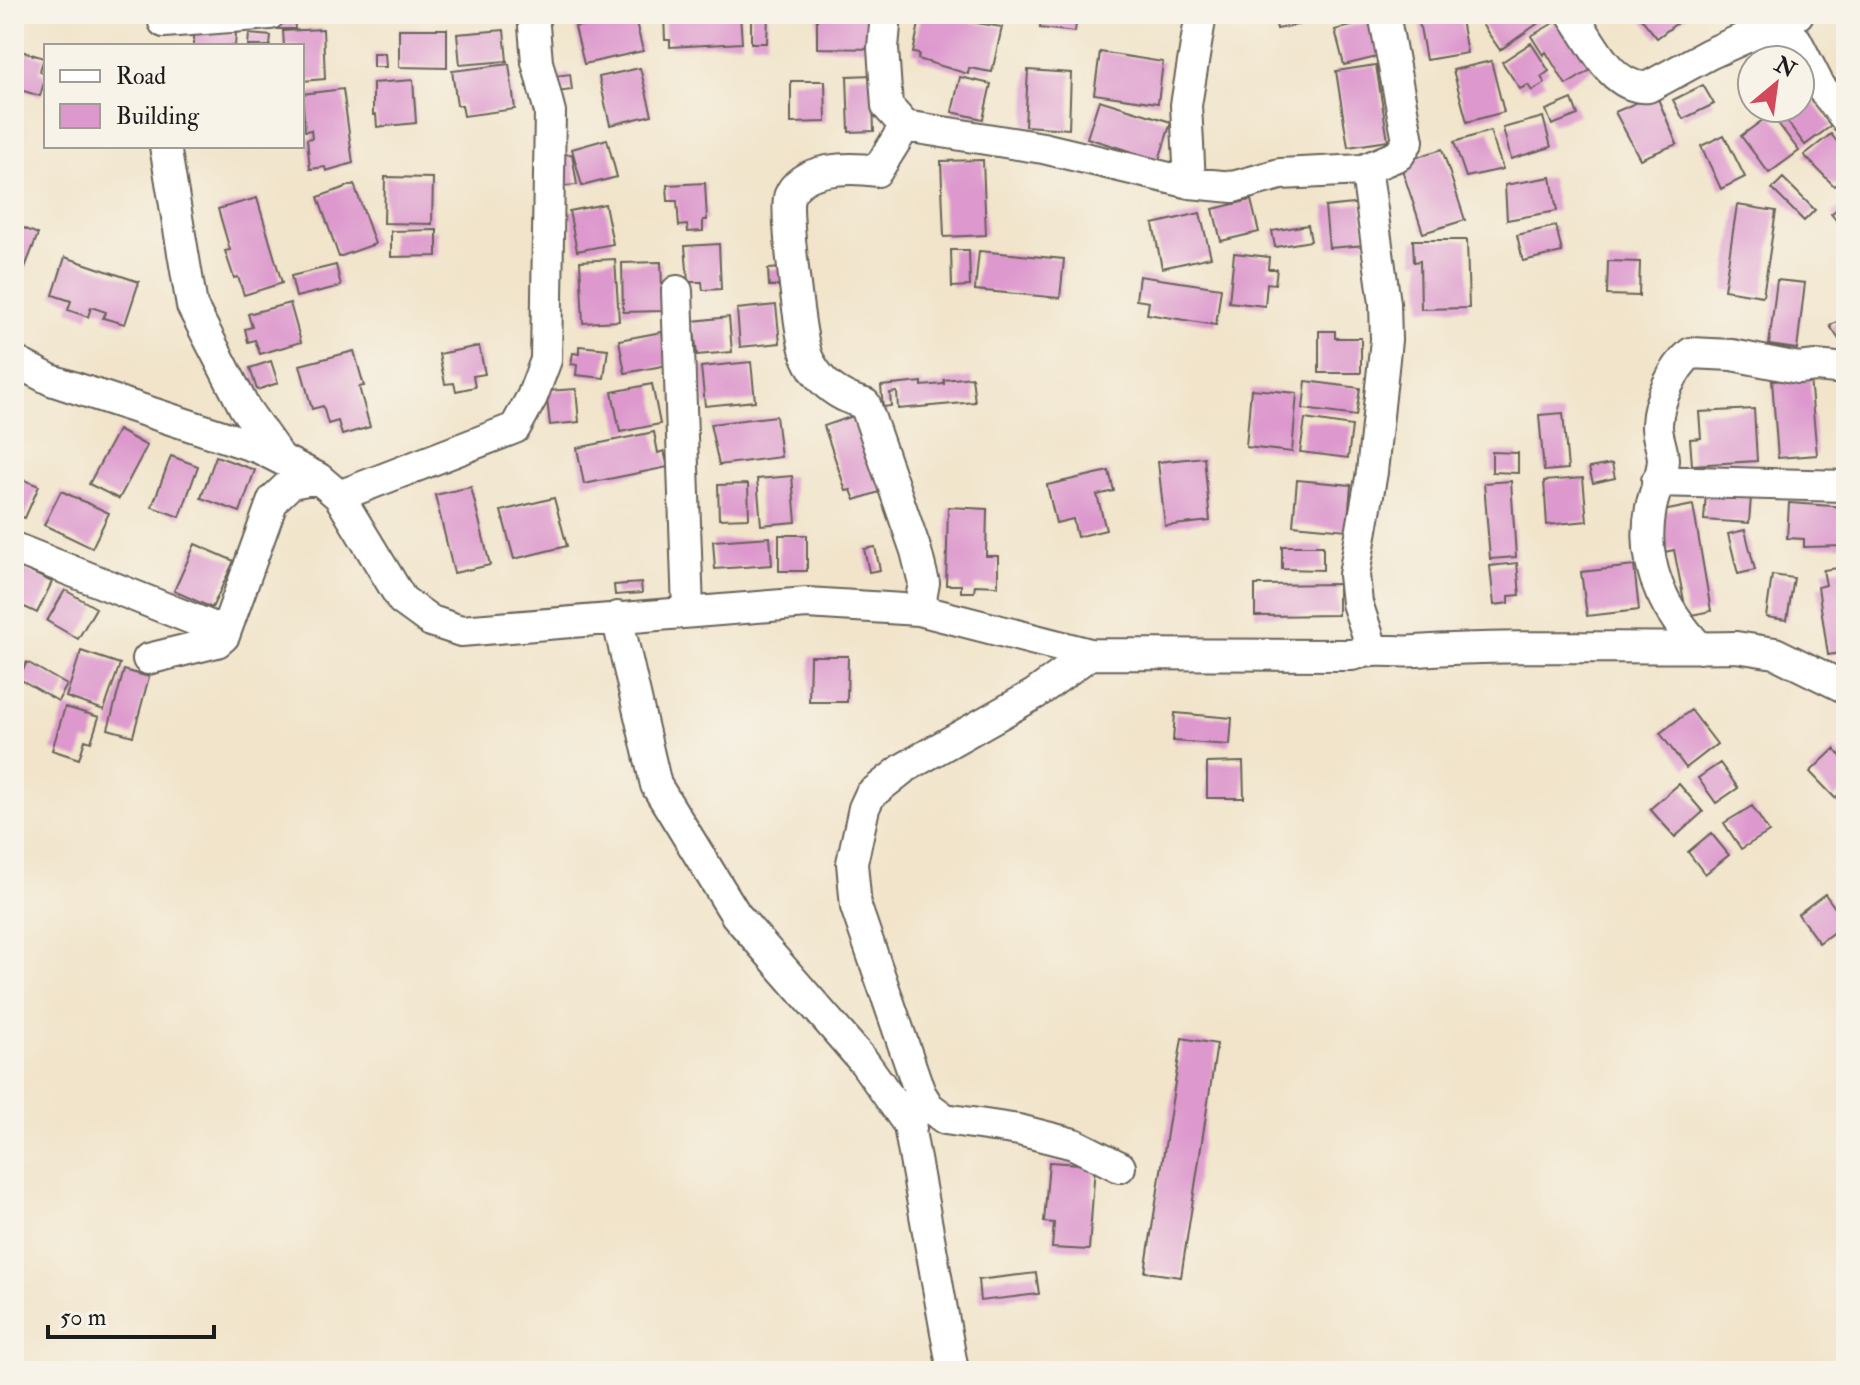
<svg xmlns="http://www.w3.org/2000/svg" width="1860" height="1385" font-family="'IM FELL Double Pica',serif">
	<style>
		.building { fill: #dd98cd }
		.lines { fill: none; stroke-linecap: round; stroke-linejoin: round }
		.minor-casing { stroke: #676259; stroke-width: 34 }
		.minor { stroke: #fff; stroke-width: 30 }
	</style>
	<rect width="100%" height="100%" fill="#f7f3e8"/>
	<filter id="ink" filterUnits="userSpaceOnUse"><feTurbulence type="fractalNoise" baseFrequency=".0125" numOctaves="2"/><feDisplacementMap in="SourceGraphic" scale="16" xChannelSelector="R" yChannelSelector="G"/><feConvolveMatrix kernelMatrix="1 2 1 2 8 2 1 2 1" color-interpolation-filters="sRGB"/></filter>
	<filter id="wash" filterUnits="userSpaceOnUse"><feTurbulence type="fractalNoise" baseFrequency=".006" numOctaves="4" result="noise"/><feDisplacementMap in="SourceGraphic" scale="32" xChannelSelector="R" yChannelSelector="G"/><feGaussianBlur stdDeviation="1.8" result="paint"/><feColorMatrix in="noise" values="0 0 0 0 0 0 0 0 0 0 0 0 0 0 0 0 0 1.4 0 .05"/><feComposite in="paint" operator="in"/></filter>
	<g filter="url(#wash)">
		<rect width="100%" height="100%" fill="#f1e4ca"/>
		<g id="blocks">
			<path class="building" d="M294,14L295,29H278V15Z
				M634,14L643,51L584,64L575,27Z
				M671,14H740L742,43L670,47V40H665L664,17Z
				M751,14H768L767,43H751Z
				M817,14H875V49L817,48Z
				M921,14L1002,27L992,72L969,68L968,74L918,59L919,54L913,53Z
				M1041,14H1077L1075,32L1040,28Z
				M1274,14H1311L1312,22L1277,29Z
				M1460,14L1467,53L1426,60L1418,16Z
				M1487,14H1545L1547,17L1500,50L1479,20Z
				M1644,14H1689L1657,38L1640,17Z
				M1564,17L1594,68L1566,85L1546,52L1543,55L1531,36Z
				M1380,19L1389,54L1344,65L1335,30Z
				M323,29L325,79L302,81V46H284L283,31Z
				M399,29H447V68L399,67Z
				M504,30L507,61L460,65L457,34Z
				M194,33H236L235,46H194Z
				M249,34L271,36L270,46H248Z
				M1531,43L1549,71L1541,77L1545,83L1532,91L1528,85L1520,89L1502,62Z
				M14,49L44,58L40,71L46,76L40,96L14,88Z
				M1100,52L1163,62L1158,103L1094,94Z
				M373,53H385L386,67H373Z
				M1491,61L1504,112L1467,122L1453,70Z
				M509,64L515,109L464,116L462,105H457L452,71Z
				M1376,65L1388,141L1348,147L1336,71Z
				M640,68L652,115L610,125L599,77Z
				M1028,70L1071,73L1069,129L1025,126Z
				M570,74L572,90L557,92L555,76Z
				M872,75L874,131L849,132L847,76Z
				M960,77L991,84L983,119L952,112Z
				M413,80L416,123L377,127L376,114L373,115V83Z
				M791,81H825L826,122L791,123Z
				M1703,85L1714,104L1683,119L1673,100Z
				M343,89L353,163L326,171L325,167L310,169L307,139L312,138L311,130L305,131L302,94Z
				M1804,90L1831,126L1805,145L1777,108H1800V93Z
				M1656,94L1677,144L1640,159L1615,112Z
				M1572,99L1578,115L1552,125L1546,110Z
				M1099,100L1171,122L1159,160L1087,138Z
				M1771,114L1799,151L1769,173L1741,136Z
				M1543,117L1551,147L1511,159L1503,128Z
				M1490,131L1503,169L1466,177L1454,142Z
				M1831,134L1846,153V177L1834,186L1804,155Z
				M1724,135L1745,177L1721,189L1701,146Z
				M607,139L617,177L582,186L572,149Z
				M1442,149L1465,220L1423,233L1400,163Z
				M572,154L577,185L564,186L560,155Z
				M983,160L986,235L944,237L941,161Z
				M385,177L433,178L432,224L384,223Z
				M1551,177L1557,211L1507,220L1505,185Z
				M1783,178L1815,210L1804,221L1772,189Z
				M705,183L707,220H703V231L688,232L687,225L679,226L677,201H668L667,185Z
				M354,184L375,244L339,257L318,197Z
				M257,198L282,283L244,295L238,277L234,278L225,251L230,250L218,209Z
				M1251,200L1259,232L1221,241L1213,209Z
				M1846,202V232L1831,214Z
				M1362,203L1366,245L1329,248L1325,207Z
				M605,204L613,244L577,251L569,211Z
				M1737,205L1776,211L1763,296L1724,290Z
				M1200,213L1211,257L1162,268L1153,224Z
				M14,224L38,234L14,296Z
				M1308,225L1311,241L1275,247L1272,231Z
				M1556,226L1562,252L1523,261L1517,235Z
				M437,230V256L391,257V231Z
				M1413,240H1467L1469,308L1421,309L1420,261L1414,262Z
				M719,244L721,289L703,290L702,282H688L685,246Z
				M951,250H969L970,286L952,287Z
				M979,251L1064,259L1060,298L975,290Z
				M1234,253L1269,257L1268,269H1277L1275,284L1267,283L1265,306L1229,302Z
				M65,257L139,282L125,324L103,318L106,312L91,307L88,317L68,310L71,301L53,295Z
				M615,259L619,321L583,323L580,261Z
				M1608,261L1640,262L1639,296L1607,295Z
				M661,262L663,311L623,312L622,263Z
				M336,265L341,286L296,297L291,276Z
				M785,268L786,286H769L768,269Z
				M1139,276L1221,288L1216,325L1147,314L1149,302L1136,300Z
				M1777,280L1805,283L1797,349L1769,345Z
				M290,303L301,342L260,354L255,340L248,342L245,329L252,327L248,314Z
				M776,305L780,343L740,347L737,309Z
				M1846,316V345L1844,347L1830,326Z
				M729,317L732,352L697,355L693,321Z
				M1319,331H1335V338H1361V373H1319Z
				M662,332L668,365L625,373L619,340Z
				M479,346L485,374L473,376L475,387L456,391L454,383L445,384L439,354Z
				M579,346L608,349L604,378L576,375L577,365L571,364L573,353L579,354Z
				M354,351L364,386L359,387L370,427L342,435L338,421L328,424L323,406L312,409L300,365Z
				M271,361L278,383L257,390L250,368Z
				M751,362L755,401L705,406L701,367Z
				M972,377L975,402L898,409L897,392L890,393L891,406L883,407L881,386L922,382V386L944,384V380Z
				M1810,378L1817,455L1778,458L1772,381Z
				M1306,381L1360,388L1356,416L1303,409Z
				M652,384L660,424L620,432L612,392Z
				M576,389L579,422L550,425L546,391Z
				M1251,389L1297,393L1292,452L1246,447Z
				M1754,409L1757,461L1692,465L1690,439L1701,438L1699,412Z
				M1563,413L1568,469L1544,471L1539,415Z
				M856,415L882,491L855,500L851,490L846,491L824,426Z
				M776,416L781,457L719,465L710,424Z
				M1305,419L1352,426L1348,458L1300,452Z
				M118,430L147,446L119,499L89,484Z
				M654,432L658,453L664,451L668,467L584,484L577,448Z
				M1492,452L1518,453V473L1492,472Z
				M171,456L198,466L180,517L152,507Z
				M216,456L255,470L240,512L201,498Z
				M1204,457L1210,521L1165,526L1158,462Z
				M1612,464L1615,478L1593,483L1589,468Z
				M1109,471L1114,491L1097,495L1106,530L1077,537L1073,519L1056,523L1047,485Z
				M14,476L39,486L25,518L14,514Z
				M792,476L796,522L761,525L757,479Z
				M1583,478L1587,521L1547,525L1544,481Z
				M1297,480L1351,485L1347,530L1293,525Z
				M1511,481L1516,557L1490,559L1484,483Z
				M748,484L749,518L719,519L718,485Z
				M471,487L490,565L454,573L435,495Z
				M61,491L109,513L92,548L44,525Z
				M1706,493L1751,497L1749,523L1704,520Z
				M554,498L567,546L514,559L501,511Z
				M1789,503L1846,507V546L1804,547V539L1787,538Z
				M1693,505L1711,611L1687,616L1674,550L1660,553L1653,513Z
				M948,507L987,509L986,556H998V586L975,585L974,592H961V585H946Z
				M1745,530L1755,570L1738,574L1728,534Z
				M779,535H807V571H779Z
				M770,537L772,565L715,569L713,541Z
				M195,544L234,561L212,608L174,591Z
				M1282,546H1323V570L1282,569Z
				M875,547L880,570L869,572L864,549Z
				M1517,563L1520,595L1509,596V603L1494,605L1490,566Z
				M14,564L52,582L37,613L14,602Z
				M1634,566L1639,610L1587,616L1581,572Z
				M1846,567V652L1828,655L1818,587L1826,585L1823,570Z
				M1772,575L1794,578L1787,620L1766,617Z
				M641,583L642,593L615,595L614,585Z
				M1338,584V615L1255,616V585Z
				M65,590L96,608L78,639L47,621Z
				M81,651L120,664L104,710L66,697Z
				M810,656H848L847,702H809Z
				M27,662L67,685L58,701L18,678Z
				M124,670L149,677L133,736L108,729Z
				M65,707L99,717L91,742L85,740L79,759L52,750Z
				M1691,710L1717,744L1686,768L1660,733Z
				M1175,713L1232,718L1230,745L1173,741Z
				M1834,749L1846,762V788L1835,798L1810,772Z
				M1243,762L1244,798H1207V763Z
				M1720,763L1738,788L1716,803L1698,778Z
				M1679,784L1703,812L1675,837L1650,809Z
				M1752,806L1769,832L1741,849L1724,823Z
				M1711,833L1729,855L1705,874L1688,852Z
				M1825,894L1846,923L1819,943L1798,914Z
				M1182,1038L1217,1044L1181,1277L1145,1272Z
				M1049,1162L1095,1165L1089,1250L1052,1248L1054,1223L1044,1222Z
				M1036,1273L1039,1294L980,1301L978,1280Z"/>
		</g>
	</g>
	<g filter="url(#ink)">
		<use href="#blocks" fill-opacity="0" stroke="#676259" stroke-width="2"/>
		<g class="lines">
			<defs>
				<path id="minor" d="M886,14L883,48L887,106L905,126L1043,148L1190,183L1233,187L1280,174L1363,170L1368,181L1385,303L1386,340L1372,472L1354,575L1357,603L1372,648
					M1572,14C1591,40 1611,90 1648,87L1709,54L1798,14
					M164,22L270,14
					M1767,28L1796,40L1819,85L1846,119
					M905,126L877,171C851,167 801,166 789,197C784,207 800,332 805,349C806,357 813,369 819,376C831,391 847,399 865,404L916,551L924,583L919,610
					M165,146L192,306L244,407L281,459
					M1363,170L1399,155L1408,141L1384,14
					M1190,183L1186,105L1201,14
					M677,291L688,611
					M14,361L51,380L259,448L318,478L339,496L402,600L431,621L461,631L807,603L919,610L1090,654L1352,655C1375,647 1393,653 1417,651C1523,644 1630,649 1736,647L1775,653L1846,688
					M1657,481L1846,486
					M339,496L515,428L532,397L546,360L550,112L537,62L533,14
					M14,548L225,632
					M617,617L656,785L736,915L864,1062L911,1128
					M1700,648C1663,609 1640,564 1651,508C1654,493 1662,476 1663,460C1663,448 1656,436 1657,424C1658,400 1673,368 1691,353L1732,355L1798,368L1816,366L1846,369
					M1090,654L1035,694L904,768L870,795L864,808L852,863L856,907L920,1093L929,1107L945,1119L1019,1130L1074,1144L1120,1167
					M148,659L217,642L224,636L273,500L291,483L318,478
					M906,1109L953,1371"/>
			</defs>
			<use href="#minor" class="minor-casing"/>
			<use href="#minor" class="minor"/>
		</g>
	</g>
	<rect width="1860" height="1385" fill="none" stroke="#f7f3e8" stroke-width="48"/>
	<rect x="44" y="44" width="260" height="104" fill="#f7f3e8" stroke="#9f9d96" stroke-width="2"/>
	<rect x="60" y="70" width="40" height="12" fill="#ffffff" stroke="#9f9d96" stroke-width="2"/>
	<text x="116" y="84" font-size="24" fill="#1c1c1c">Road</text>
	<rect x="60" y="104" width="40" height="24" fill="#dd98cd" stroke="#9f9d96" stroke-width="2"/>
	<text x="116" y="124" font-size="24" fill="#1c1c1c">Building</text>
	<g transform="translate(1776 84) rotate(29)"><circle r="38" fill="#f7f3e8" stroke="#9f9d96" stroke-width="2"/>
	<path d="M0-6L14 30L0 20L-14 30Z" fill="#d1495b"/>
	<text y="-12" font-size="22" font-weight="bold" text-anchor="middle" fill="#1c1c1c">N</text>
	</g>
	<path d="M48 1325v12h166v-12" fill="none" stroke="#1c1c1c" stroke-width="4"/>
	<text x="60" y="1325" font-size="24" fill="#1c1c1c" stroke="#f7f3e8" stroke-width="6" paint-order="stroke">50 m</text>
</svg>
